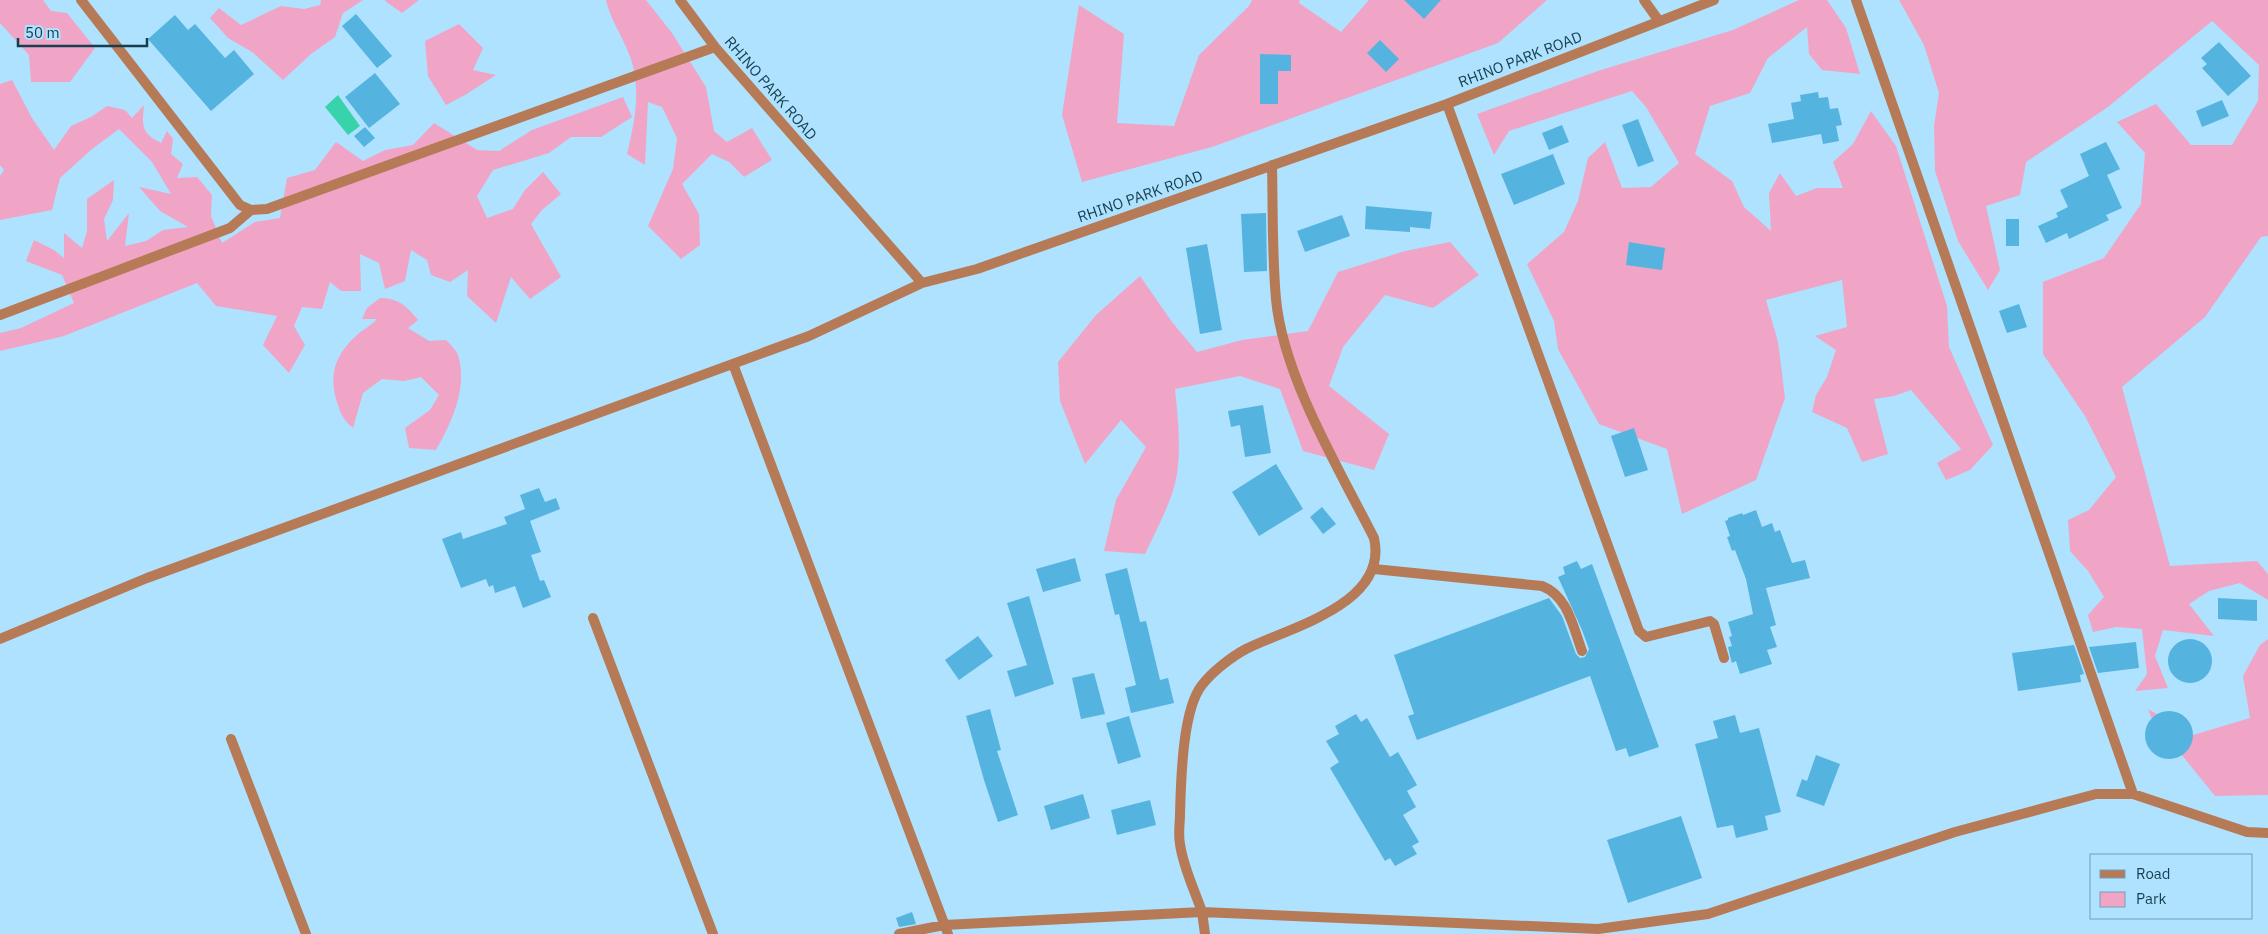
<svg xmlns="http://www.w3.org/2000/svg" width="2268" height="934" font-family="'IBM Plex Sans',sans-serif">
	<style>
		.green { fill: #f0a5c7 }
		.water { fill: #38d3ab }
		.building { fill: #54b3df }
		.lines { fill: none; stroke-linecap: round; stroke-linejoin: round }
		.lane { stroke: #b67a57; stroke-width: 10 }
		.street { stroke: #b67a57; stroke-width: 10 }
		.labels { text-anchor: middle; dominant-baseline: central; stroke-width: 5; stroke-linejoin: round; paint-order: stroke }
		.street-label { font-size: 15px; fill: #153e50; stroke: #aee2fe }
	</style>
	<rect width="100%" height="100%" fill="#aee2fe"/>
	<path class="green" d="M0,0H43L51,11L67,13L95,48L70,82H31L29,55L0,23Z
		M321,0H363L343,13L335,37L311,54L283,80L252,52L228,38L210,18L219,8L241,25L281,6L304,9L320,5Z
		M386,0H419L402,13L385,1Z
		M606,0H646L672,33L706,87L714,131L727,142L752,128L772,160L744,177L729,162L712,154L682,184L699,214L700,245L681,259L648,226L673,169L677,138L662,107L648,102L645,165L627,154C635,121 642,86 629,54C622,35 610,19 606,0Z
		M1252,0H1300L1299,3L1341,32L1369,0H1547L1498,43L1212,147L1082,182L1062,115L1079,5L1124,34L1117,123L1174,126L1199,55L1249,6Z
		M1799,0H1827L1846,28L1860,74L1822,70L1809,54L1807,27L1768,58L1750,93L1710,106L1695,154L1732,181L1744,207L1771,231L1769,193L1780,173L1796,196L1817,188H1843L1833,162L1853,144L1871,111L1896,146L1947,306L1949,347L1993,445L1970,470L1946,480L1937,463L1961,449L1911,390L1894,396L1874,399L1888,454L1862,462L1847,428L1812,412L1816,395L1827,377L1836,350L1815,336L1847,327L1842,280L1766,300L1778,342L1785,398L1756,480L1682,514L1667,449L1599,424L1558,349L1554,321L1527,264L1564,232L1578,201L1588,158L1605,142L1622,188L1651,187L1679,163L1646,107L1632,91L1509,131L1494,155L1477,114L1601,70L1733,30Z
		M1899,0H2268V236L2261,237L2205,317L2122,387L2170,566L2257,561L2268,574V600L2240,583L2209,591L2189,604L2214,636L2163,630L2155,656L2168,688L2135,691L2147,674L2142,629L2116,627L2093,632L2088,615L2104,597L2088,571L2070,551L2068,520L2089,510L2116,477L2085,416L2043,354V282L2104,258L2141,204L2145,153L2117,122L2156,104L2191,145H2232L2258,101L2259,65L2212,21L2108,107L2026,162L2020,195L1986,206L2000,270L1988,290L1958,241L1935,171L1934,126L1939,93L1924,45Z
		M459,24L483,48L473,70L496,75L465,95L446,105L428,76L425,41Z
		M12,80L32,118L54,150L71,126L91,117L107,106L125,110L132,118L144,105C142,126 141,133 161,143L167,131L173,139L171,154L183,164L177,178L197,177L212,195L211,216L222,243L255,222L280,218L287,178L315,170L336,142L363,161L385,150L413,145L434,123L477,150L499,151L532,130L623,97L632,117L601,137H571L549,153L493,170L477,196L487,218L513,209L525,190L543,172L561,194L542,210L531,224L561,277L530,299L511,277L496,323L467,296L468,270L450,282L431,275L427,260L411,250L405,281L385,289L379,263L360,254L361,291H341L330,282L322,309L302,307L294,326L305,345L289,373L263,345L277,316L216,306L197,283L64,336L0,351V333L21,328L74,303L62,275L26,261L34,240L54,250L64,258V233L82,248L87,231V199L114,180L113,200L104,219L107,241L129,213L125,246L146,241L163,230L188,227L160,211L139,187L171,194L152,162L119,129L92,149L60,178L52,210L0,220V176L4,170L0,165V84Z
		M1450,242L1479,275L1433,308L1385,295L1343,347L1329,386L1389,434L1374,470L1303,451L1280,389L1240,376L1175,389C1178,418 1181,445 1177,474C1173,500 1156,530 1145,554L1104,551L1116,500L1146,447L1121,420L1085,464L1060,401L1058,362L1096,315L1140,276L1172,322L1197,352L1242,340L1308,331L1338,272L1405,251Z
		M380,298C398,298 407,306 418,320L408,328L429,341L446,340C450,344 456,350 458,355C468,387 452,422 436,450L409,448L405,428L430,410L439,395L421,377L404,381L382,379L363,393L353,428C342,419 340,412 336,399C329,373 336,354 356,336C362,330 371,326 377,319H362L367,308Z
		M2268,639V795L2215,796L2151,717L2148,709L2193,735L2250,718L2243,676L2260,645Z"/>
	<path class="water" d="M338,95L360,126L348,135L325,107Z"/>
	<path class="building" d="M1404,0H1441L1424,19Z
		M356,14L392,56L377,68L342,26Z
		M175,15L188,30L195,24L225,58L234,50L254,74L211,111L148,39Z
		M1380,40L1399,59L1386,72L1367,53Z
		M2219,42L2251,76L2228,96L2202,68L2207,64L2201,58Z
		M1260,54L1291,55V71H1278V104H1260Z
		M375,73L400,104L369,128L345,97Z
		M1818,92L1819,98L1828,97L1830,109L1838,108L1842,125L1836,126L1839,141L1823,144L1821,134L1772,143L1768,124L1794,119L1791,103L1801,101L1800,95Z
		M2222,100L2229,116L2202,127L2196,111Z
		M1638,119L1654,161L1638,167L1622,125Z
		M1562,125L1569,142L1549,150L1542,133Z
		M365,127L375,138L364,147L354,136Z
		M2106,142L2120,169L2107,175L2122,208L2106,215L2109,220L2069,239L2067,233L2046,243L2038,226L2058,217L2056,213L2068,207L2060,190L2089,176L2080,154Z
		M1553,154L1565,184L1514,205L1501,174Z
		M1366,206L1432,212L1430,229L1410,227V232L1365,229Z
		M1266,213L1267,271L1244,272L1241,214Z
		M1342,215L1350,236L1305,252L1297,231Z
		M2006,219H2019V246H2006Z
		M1629,242L1665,248L1662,270L1626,265Z
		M1207,244L1222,330L1200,334L1186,248Z
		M2019,304L2027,327L2007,333L1999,311Z
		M1263,405L1271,453L1245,457L1240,425L1231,427L1228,411Z
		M1634,428L1648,470L1625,477L1611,436Z
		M1276,464L1303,509L1259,536L1232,492Z
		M539,488L545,502L556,498L560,509L530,521L541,552L531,555L540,581L544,580L551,597L523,608L515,586L495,593L493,585L489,587L486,579L461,588L442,539L461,532L463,539L507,524L504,517L525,509L520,495Z
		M1322,507L1336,524L1323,534L1310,517Z
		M1756,510L1762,527L1772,523L1775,532L1780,530L1792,563L1805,560L1810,578L1766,588L1776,625L1770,627L1777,647L1767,650L1772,664L1740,674L1736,661L1732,663L1731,660L1728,647L1732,646L1729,637L1732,636L1728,622L1753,614L1746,579L1735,550L1732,551L1727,537L1730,536L1725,521L1728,520V518L1742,513L1743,515Z
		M1075,558L1081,581L1043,592L1036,569Z
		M1577,561L1581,569L1592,564L1659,747L1629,757L1626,748L1616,751L1590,676L1417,740L1408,716L1414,714L1394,655L1549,598L1562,616L1576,654L1580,658L1585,657L1589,649L1582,630L1558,577L1565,574L1563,567Z
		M1127,568L1140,622L1146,621L1160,680L1168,678L1174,703L1131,713L1125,688L1136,685L1119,614L1115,615L1105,574Z
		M1029,596L1054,684L1015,697L1007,671L1027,665L1007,603Z
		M2218,598L2257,600V621L2218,619Z
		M978,636L993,656L959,680L945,660Z
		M2168 661a22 22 0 1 1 44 0a22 22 0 1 1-44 0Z
		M2136,642L2139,668L2098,673L2089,647Z
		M2074,645L2084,674L2080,675L2081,682L2018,691L2012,653Z
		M1094,673L1105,714L1081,719L1072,678Z
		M990,709L1001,750L997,751L1018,815L998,822L984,780L966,716Z
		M2145 735a24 24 0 1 1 48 0a24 24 0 1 1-48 0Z
		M1356,714L1361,722L1367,718L1390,757L1398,752L1417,785L1407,791L1416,807L1403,815L1419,842L1412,846L1417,854L1395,866L1390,858L1385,861L1330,768L1339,762L1326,741L1339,734L1335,726Z
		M1735,715L1740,733L1759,728L1781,812L1765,816L1768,830L1736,838L1733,825L1717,828L1695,744L1718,738L1713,721Z
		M1129,716L1141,757L1118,764L1106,723Z
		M1816,755L1840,764L1824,806L1796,796L1802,779L1807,781Z
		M1083,794L1090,818L1051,830L1044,806Z
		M1150,800L1156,825L1117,835L1111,810Z
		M1681,816L1702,878L1628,903L1607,840Z
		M912,912L916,924L899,927L896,918Z"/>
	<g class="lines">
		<path class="lane" d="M1374,569L1542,586C1568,596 1573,627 1582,651"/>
		<path class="street" d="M81,0L240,205L251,210L267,209L715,47
			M680,0L715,47L922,283
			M1644,0L1659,21
			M1856,0L2133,794
			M1447,104L1639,631L1646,637L1710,621L1714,624L1724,658
			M1272,165C1273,210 1272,255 1276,299C1283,376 1339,469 1374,538C1389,604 1290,627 1246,649C1231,657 1212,672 1202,685C1182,710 1181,782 1180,814C1180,823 1178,835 1180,844C1183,867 1195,891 1202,912L1598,929L1708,914L1955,832L2096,794H2133L2247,832L2268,833
			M0,315L230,228L251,210
			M733,364L948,934
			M593,618L713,934
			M0,639L147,578L809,336L922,283L977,269L1447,104L1714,0
			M231,739L306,934
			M899,934L944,925L1202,912L1205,934"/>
	</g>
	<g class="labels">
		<g class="street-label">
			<text transform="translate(1520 59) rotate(-21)">RHINO PARK ROAD</text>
			<text transform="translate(771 88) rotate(49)">RHINO PARK ROAD</text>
			<text transform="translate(1140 196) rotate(-19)">RHINO PARK ROAD</text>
		</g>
	</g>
	<rect x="2090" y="854" width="162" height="65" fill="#aee2fe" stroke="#71a0b8"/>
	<rect x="2100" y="870" width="25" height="8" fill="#b67a57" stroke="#71a0b8"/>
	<text x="2136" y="879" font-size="15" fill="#153e50">Road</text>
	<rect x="2100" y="892" width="25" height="15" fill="#f0a5c7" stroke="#71a0b8"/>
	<text x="2136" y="904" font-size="15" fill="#153e50">Park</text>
	<path d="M18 38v8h129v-8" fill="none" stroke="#153e50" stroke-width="2.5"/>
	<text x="25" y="38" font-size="15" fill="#153e50" stroke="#aee2fe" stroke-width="4" paint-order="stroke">50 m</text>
</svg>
